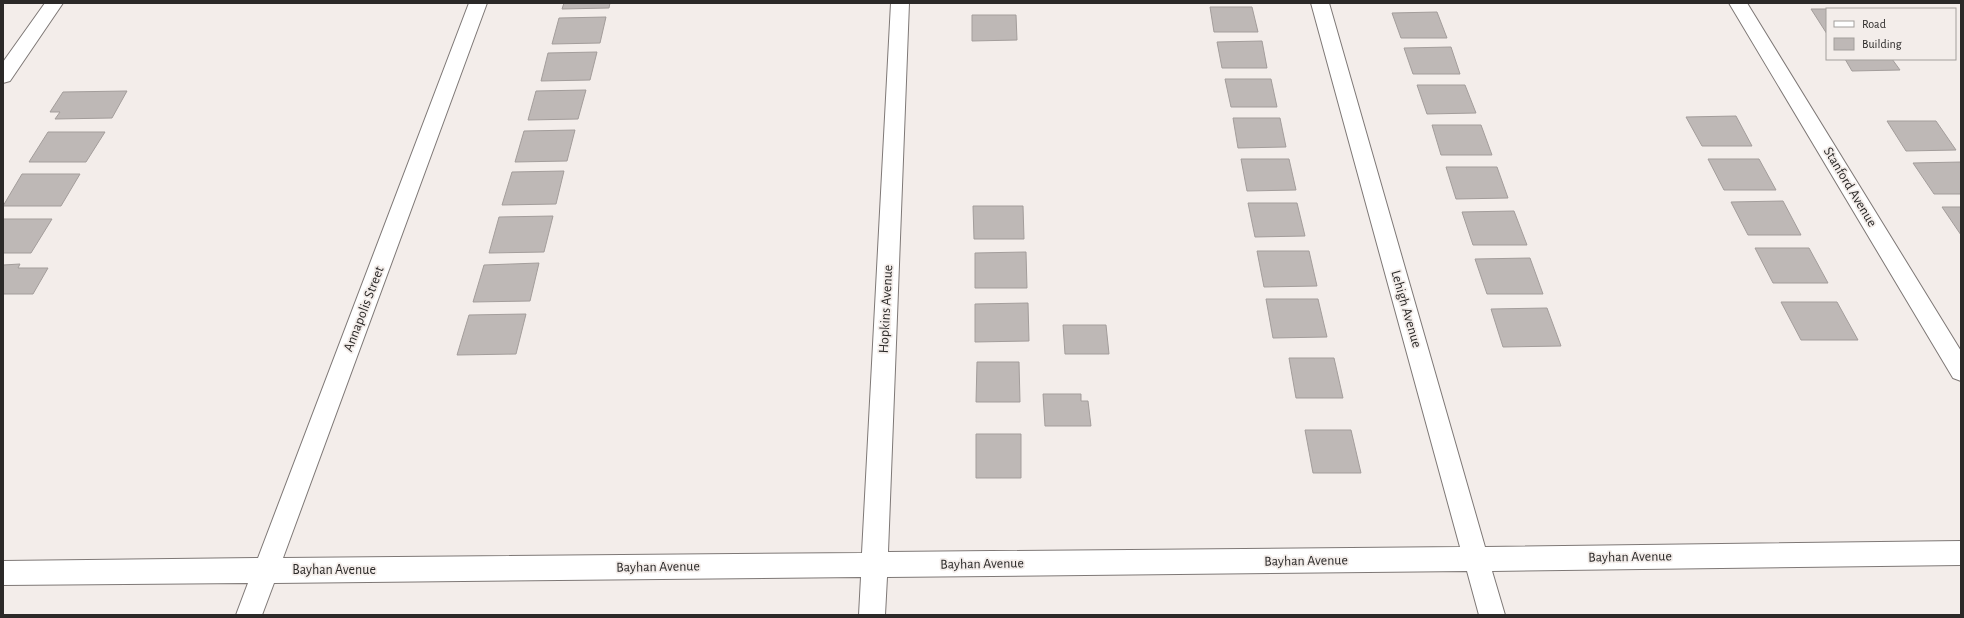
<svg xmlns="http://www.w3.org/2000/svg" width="1964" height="618" font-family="'Alegreya Sans',sans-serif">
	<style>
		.building { fill: #beb8b6; stroke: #a39d9b }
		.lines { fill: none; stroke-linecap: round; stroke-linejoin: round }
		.minor-casing { stroke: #7e7876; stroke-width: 2 }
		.minor { fill: #fff; fill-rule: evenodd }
		.labels { text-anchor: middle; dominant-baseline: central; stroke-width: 3.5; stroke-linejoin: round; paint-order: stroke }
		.street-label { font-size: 14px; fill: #2b2928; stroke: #f3edea }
	</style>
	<rect width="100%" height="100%" fill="#f3edea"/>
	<path class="building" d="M564,3H610L609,8L562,9Z
		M1210,7H1252L1258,32H1214Z
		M1811,9H1827V34Z
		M1437,12L1447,38H1401L1392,13Z
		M972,15H1016L1017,40L972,41Z
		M606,17L600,43L552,44L559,18Z
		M1262,41L1267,68H1222L1217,42Z
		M1451,47L1460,74H1413L1404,48Z
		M597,52L590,80L541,81L548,53Z
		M1845,59H1892L1900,70L1852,71Z
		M1225,79H1271L1277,107H1231Z
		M1417,85H1465L1476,113L1427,114Z
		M586,90L578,119L528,120L536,91Z
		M127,91L112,118L55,119L60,112H50L63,92Z
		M1736,116L1752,146H1702L1686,117Z
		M1233,118H1280L1286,147L1238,148Z
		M1887,121H1936L1956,150L1906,151Z
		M1432,125H1481L1492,155H1441Z
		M575,130L567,161L515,162L524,131Z
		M48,132H105L86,162H29Z
		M1241,159H1289L1296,190L1247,191Z
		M1708,159H1759L1776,190H1724Z
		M1961,162V194H1934L1913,163Z
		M1446,167H1497L1508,198L1456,199Z
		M564,171L556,204L502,205L512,172Z
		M22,174H80L61,206H3Z
		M1783,201L1801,235H1748L1731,202Z
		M1248,203H1297L1305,236L1255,237Z
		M973,206H1023L1024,239H974Z
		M1942,207H1961V235Z
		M1514,211L1527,245H1473L1462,212Z
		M553,216L544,252L489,253L499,217Z
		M3,219H52L31,253H3Z
		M1755,248H1809L1828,283H1773Z
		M1257,251H1309L1317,286L1264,287Z
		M1026,252L1027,288H975V253Z
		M1530,258L1543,294H1487L1475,259Z
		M539,263L530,301L473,302L484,265Z
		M20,264L18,268H48L33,294H3V265Z
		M1266,299H1318L1327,337L1273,338Z
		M1781,302H1837L1858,340H1801Z
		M1028,303L1029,341L975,342V304Z
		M1547,308L1561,346L1503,347L1491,309Z
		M526,314L516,354L457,355L469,315Z
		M1063,325H1106L1109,354H1065Z
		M1289,358H1334L1343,398H1296Z
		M977,362H1019L1020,402H976Z
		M1043,394H1081V401H1088L1091,426H1045Z
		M1305,430H1351L1361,473H1313Z
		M976,434H1021V478H976Z"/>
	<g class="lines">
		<defs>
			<path id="minor" d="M45,3H63L10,81L3,83V62Z
				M469,3H487L283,558L862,553L891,3H909L888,552L1460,547L1311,3H1329L1485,547L1961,541V565L1492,571L1505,615H1479L1467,571L887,577L885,615H859L861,577L274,583L262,615H236L248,583L3,585V561L258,558Z
				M1729,3H1747L1961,351V381L1953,378Z"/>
		</defs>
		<use href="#minor" class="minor-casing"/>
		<use href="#minor" class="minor"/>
	</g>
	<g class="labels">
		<g class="street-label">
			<text transform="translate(1850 187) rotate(59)">Stanford Avenue</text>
			<text transform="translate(364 309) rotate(-69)">Annapolis Street</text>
			<text transform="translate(886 309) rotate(-87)">Hopkins Avenue</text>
			<text transform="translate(1406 309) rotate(74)">Lehigh Avenue</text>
			<text transform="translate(1630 557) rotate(-1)">Bayhan Avenue</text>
			<text transform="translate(1306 561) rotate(-1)">Bayhan Avenue</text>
			<text transform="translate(982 564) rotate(-1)">Bayhan Avenue</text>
			<text transform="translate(658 567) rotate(-1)">Bayhan Avenue</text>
			<text x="334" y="570">Bayhan Avenue</text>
		</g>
	</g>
	<rect width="1964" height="618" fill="none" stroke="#2b2928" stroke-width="8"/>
	<rect x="1826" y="8" width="130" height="52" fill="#f3edea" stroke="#a39f9c"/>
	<rect x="1834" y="21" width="20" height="6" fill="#ffffff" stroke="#a39f9c"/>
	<text x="1862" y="28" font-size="12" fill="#2b2928">Road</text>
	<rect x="1834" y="38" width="20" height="12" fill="#beb8b6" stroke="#a39f9c"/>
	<text x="1862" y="48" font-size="12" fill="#2b2928">Building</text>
</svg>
